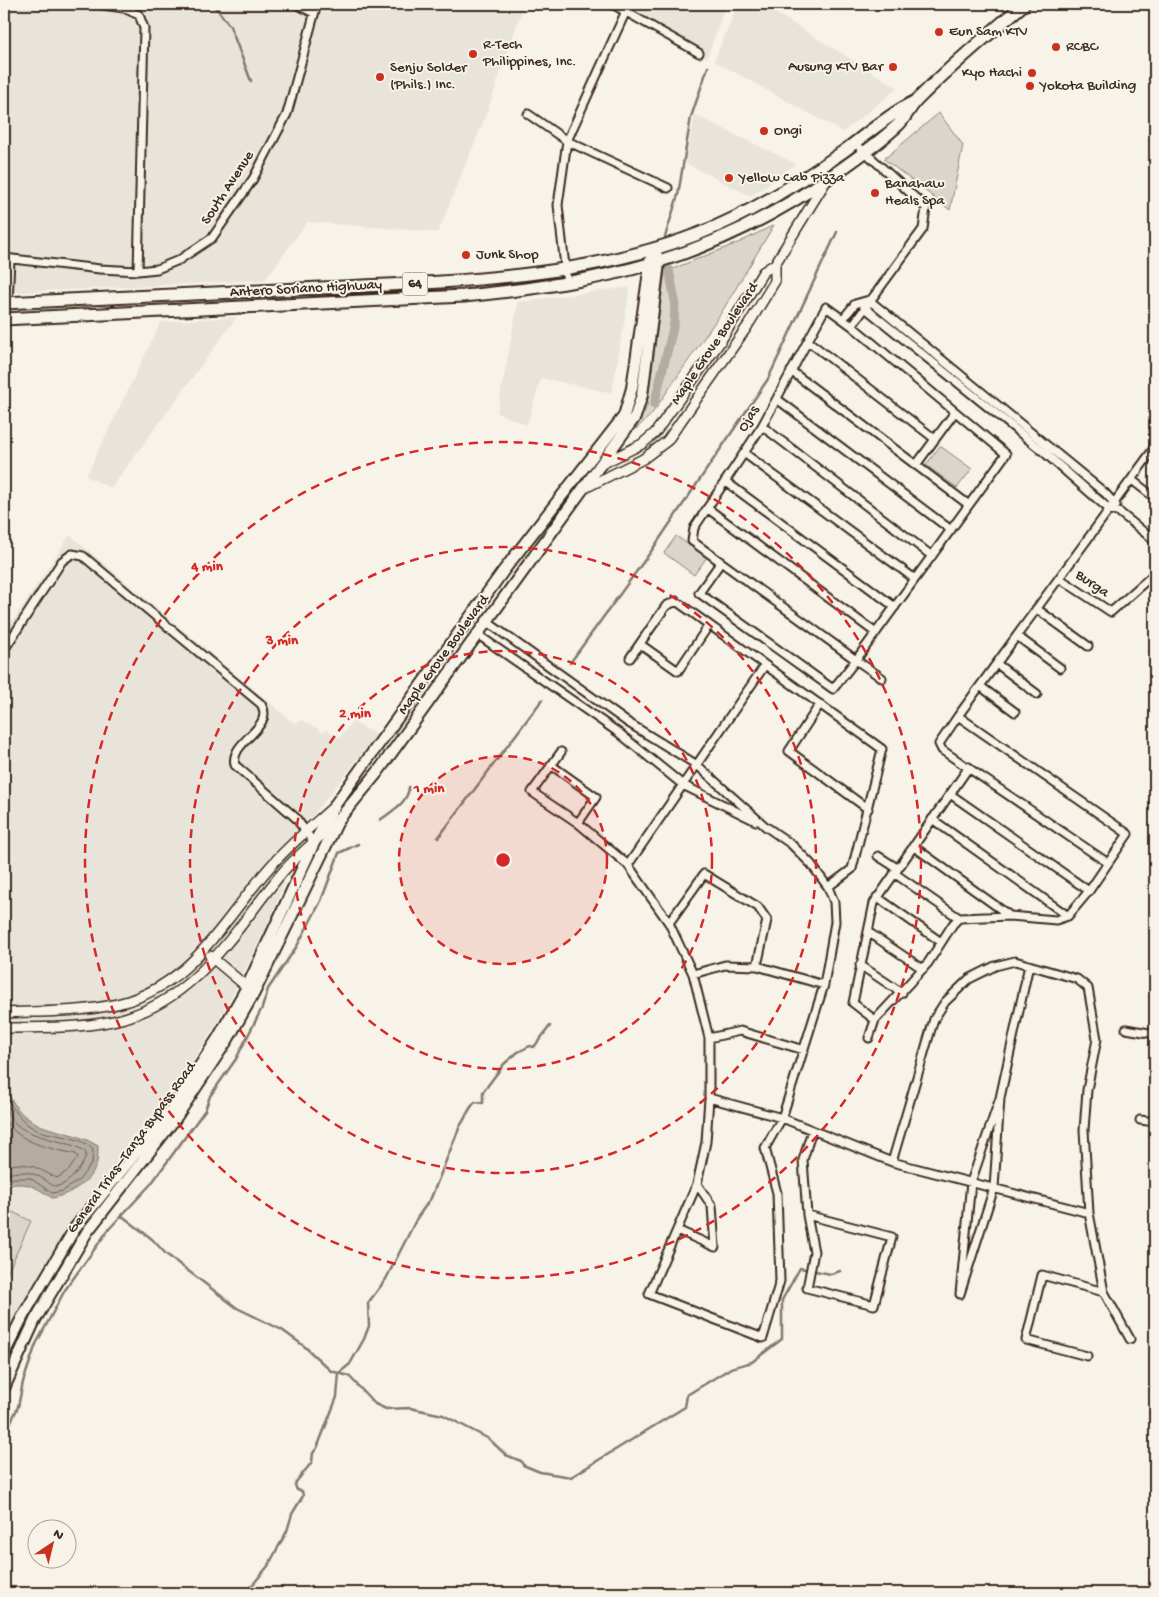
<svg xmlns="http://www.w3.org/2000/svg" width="1159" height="1597" font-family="'Gochi Hand',sans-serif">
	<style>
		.built { fill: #e9e4d9 }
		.green { fill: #dbd6cb; stroke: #8b8074 }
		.water { fill: #b4aca0; stroke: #84786c }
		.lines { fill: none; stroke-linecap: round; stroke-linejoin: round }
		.shore { stroke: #6b5e52; stroke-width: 1 }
		.stream { stroke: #84786c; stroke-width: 2.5 }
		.canal { stroke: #b4aca0; stroke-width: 9 }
		.minor-casing { stroke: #3b2a1e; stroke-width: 11 }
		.tertiary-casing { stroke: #3b2a1e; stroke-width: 12 }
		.secondary-casing { stroke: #3b2a1e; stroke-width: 14 }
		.primary-casing { stroke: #3b2a1e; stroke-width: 15 }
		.minor { stroke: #f7f3e8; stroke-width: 7 }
		.tertiary { stroke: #f7f3e8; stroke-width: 9 }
		.secondary { stroke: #f7f3e8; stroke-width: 10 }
		.primary { stroke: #f7f3e8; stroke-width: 11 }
		.ring { fill: none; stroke: #d62828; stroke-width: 2.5; stroke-dasharray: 9 6 }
		.poi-dot { fill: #c8321e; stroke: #f7f3e8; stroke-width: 2 }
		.labels { text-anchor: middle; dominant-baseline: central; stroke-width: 4; stroke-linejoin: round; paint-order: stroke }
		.shield { fill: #f7f3e8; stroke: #73665b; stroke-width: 1 }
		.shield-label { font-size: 14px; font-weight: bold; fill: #3b2a1e }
		.poi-label { font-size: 15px; fill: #3b2a1e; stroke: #f7f3e8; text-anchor: start }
		.street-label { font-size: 15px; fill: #3b2a1e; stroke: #f7f3e8 }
		.centre { fill: #d62828; stroke: #f7f3e8; stroke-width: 2.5 }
		.ring-label { font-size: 15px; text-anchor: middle; font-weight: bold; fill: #d62828; stroke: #f7f3e8; stroke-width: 4; stroke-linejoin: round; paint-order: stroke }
	</style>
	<rect width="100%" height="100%" fill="#f7f3e8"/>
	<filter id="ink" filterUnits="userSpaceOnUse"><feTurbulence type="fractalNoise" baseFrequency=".02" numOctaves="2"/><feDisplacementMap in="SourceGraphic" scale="10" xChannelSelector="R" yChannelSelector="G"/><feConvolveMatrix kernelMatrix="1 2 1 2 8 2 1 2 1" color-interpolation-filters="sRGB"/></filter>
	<g filter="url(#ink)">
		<path class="built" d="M4,4H524L486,115L438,232L307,222L265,280L4,293Z
			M610,4H726L707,58Z
			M738,4H761L898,88L843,132L714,61Z
			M695,115L796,164L765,187L750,196L685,163Z
			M630,287L612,393L541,378L527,425L497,413L518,302Z
			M237,317L111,488L86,476L161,322Z
			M70,535L295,724L302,720L323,732L327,730L340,738L352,721L377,735L307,823L272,915L233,994L210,1035L163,1104L69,1227L29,1291L4,1340V634Z"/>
		<path class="green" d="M939,113L963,145L950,210L884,159Z
			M774,225L721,313L651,415L636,429L647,406L665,272L740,242Z
			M940,446L972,469L957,488L926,465Z
			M676,536L707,557L694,575L664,553Z
			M4,1208L31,1221L4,1281Z"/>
		<path class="water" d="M4,1090C12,1098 17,1111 26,1117C46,1133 74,1130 98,1146C98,1151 98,1157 97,1162C94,1180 68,1196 52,1198C35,1186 24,1180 4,1187Z"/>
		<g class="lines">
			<path class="shore" d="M4,1097C16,1109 20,1123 37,1130C54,1137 81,1135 93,1150L92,1163L79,1180L63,1191L52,1193L30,1178H14L4,1182
				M4,1106C8,1112 12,1121 17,1125C35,1140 76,1141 86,1153C86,1164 67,1187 56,1186C52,1186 48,1182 45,1180C32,1171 19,1170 4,1175
				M4,1119C20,1144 49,1148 76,1154L78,1157L69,1170L57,1178C37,1169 27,1159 4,1167"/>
			<path class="stream" d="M213,4L230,26L251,81
				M665,237L678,195L691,117L708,67
				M570,663L652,550L768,379L837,232
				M380,820C392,811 408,803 409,787
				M438,838L542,700
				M121,1215L152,1239L166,1254L237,1308L282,1330L304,1346L331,1371L349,1376L375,1404L386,1409L410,1408L443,1415L489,1439L506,1455L521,1461L523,1465L540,1472L571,1477L685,1407L687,1395L731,1368L752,1362L782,1339V1300L800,1268L831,1274L840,1271
				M4,1436L18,1407L23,1382L36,1344L65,1290L109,1229L151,1184L205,1110L210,1096L236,1059L262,1008L268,989L297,946L321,901L339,853L358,844
				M246,1593L268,1566L287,1531L292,1514L303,1496L302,1491L297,1490L295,1485L296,1482L312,1462L313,1453L317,1448L337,1397L339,1373L350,1364L364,1339L369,1326L368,1303L386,1279L417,1218L431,1198L460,1126C466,1118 468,1109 475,1102L483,1103V1092L504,1064L518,1052L530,1046L534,1047L550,1026"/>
			<path class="canal" d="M654,405L674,324L675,301L669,269"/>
			<defs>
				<path id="minor" d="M96,4L124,8L139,15L144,28L138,271
					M296,4L314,13
					M612,4L699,53
					M876,4H882
					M528,114L567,141L668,188
					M4,258L100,269L138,271L157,269L179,260L212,238L253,179L287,114L317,4
					M567,284L558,205L567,141L626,11
					M8,303L10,259
					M864,307L1045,453L1095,497L1109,509L1119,512L1155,541
					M843,319L855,304L869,300L1105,493L1116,505
					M852,326L923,229L926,208L919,201L855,143
					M808,341L935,439
					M791,371L969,505
					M777,399L951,530
					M762,426L932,556
					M744,453L915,579
					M916,465L955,412
					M1132,480L1155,498
					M725,481L895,607
					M707,508L876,633
					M721,562L699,593L833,689L856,660L1006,454L852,326L826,307L762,426L694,528L692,541L856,660L882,678
					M1059,578L1111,612L1155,573
					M1037,609L1088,646
					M486,621L627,722L697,765L765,826L791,844L811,864L828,887L834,902L835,922L824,985L782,1118L765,1148L777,1193L780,1281L763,1338L649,1294L697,1184L706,1142L709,1098V1038L693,974L669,923L628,865L578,823L532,792L561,752
					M477,634L619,733L683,785L756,821
					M1017,636L1060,668
					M640,644L678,671L709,625
					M4,650L62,561L72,554L83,556L261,704C276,728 229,741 235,765L296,818L314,843
					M630,658L666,606L676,601L882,749L852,869L828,887
					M997,664L1037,694
					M980,686L1015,712
					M820,704L789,751L868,809
					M958,716L1128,834L1089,891L1068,916L1056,920L1010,916L959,918L953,924L928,963L875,1020L853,1003L874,903L969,767
					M551,765L596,797L578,823
					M950,794L1089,891
					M932,819L1068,916
					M913,846L1010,916
					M878,856L897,868
					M1108,863L942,750L939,744L958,716L1155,447
					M628,865L765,665
					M894,873L959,918
					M877,897L941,942
					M669,923L704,874L758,907L767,920L757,966
					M868,932L923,969
					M860,965L902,993
					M693,974L725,965L757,966L824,985
					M1126,1029L1155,1034
					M709,1038L740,1031L804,1050
					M869,1038L875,1020
					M709,1098L782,1118L892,1162L1089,1213
					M1000,1098L994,1188L960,1294L971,1182L1000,1098L1029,965
					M1140,1120L1155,1122
					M892,1162L934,1019L945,1002L969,979L995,966L1015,961L1077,979L1088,988L1097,1039L1087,1090L1084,1130L1089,1213L1104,1292L1130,1339
					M807,1215L892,1237L874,1305L807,1288L814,1252L807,1215L803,1160L812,1130
					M677,1230L715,1247L712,1206L697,1184
					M1087,1356L1026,1340L1042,1275L1104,1292"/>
				<path id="tertiary" d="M600,465L642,444L655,433L720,342L763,272L775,264L826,181
					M583,489L643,459L667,441L747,327L775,281V264
					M210,956L247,987
					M4,1013C44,1011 89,1013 128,1001C196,979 225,918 269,868C288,846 311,827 332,808
					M4,1028C42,1027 84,1029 121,1019C197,999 235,930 281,874C297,855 318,839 337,822"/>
				<path id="secondary" d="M4,1354L23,1316L75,1228L173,1107L218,1038L247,987L314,843L337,802L504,570L624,416L632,388L651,258
					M4,1388L35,1320L87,1232L175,1119L228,1039L254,993L339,819L377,773L635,417L642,395L659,263L655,249"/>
				<path id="primary" d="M4,303C109,298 215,293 320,288C446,282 579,280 698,234C750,214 799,183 844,151C867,134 888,115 914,102
					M4,319L464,296C606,282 710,260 830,177C853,161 878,144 899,124C906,117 910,107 917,100C950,66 988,35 1024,4"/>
			</defs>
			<use href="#minor" class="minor-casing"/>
			<use href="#tertiary" class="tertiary-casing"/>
			<use href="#secondary" class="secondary-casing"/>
			<use href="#primary" class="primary-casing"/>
			<use href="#minor" class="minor"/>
			<use href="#tertiary" class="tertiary"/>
			<use href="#secondary" class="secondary"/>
			<use href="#primary" class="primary"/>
		</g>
	</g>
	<circle cx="503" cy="860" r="104" fill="#d62828" fill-opacity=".12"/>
	<g class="ring">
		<circle cx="503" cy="860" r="104"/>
		<circle cx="503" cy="860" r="209"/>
		<circle cx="503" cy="860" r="313"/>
		<circle cx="503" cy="860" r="418"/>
	</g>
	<g class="poi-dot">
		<circle cx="939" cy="32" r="5"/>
		<circle cx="1056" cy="47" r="5"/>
		<circle cx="473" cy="54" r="5"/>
		<circle cx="893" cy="67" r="5"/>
		<circle cx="1032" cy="73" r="5"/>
		<circle cx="380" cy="77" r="5"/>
		<circle cx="1030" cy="86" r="5"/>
		<circle cx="764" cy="131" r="5"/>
		<circle cx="729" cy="178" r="5"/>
		<circle cx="875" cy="193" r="5"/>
		<circle cx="466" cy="255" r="5"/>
	</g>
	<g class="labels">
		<rect class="shield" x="402.5" y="272.5" width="25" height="23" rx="4"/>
		<g class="shield-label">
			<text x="415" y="284">64</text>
		</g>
		<g class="poi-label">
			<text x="949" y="32">Eun Sam KTV</text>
			<text x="483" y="45">R-Tech<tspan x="483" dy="17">Philippines, Inc.</tspan></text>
			<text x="1066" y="47">RCBC</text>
			<text x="883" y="67" text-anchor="end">Ausung KTV Bar</text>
			<text x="390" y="68">Senju Solder<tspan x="390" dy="17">(Phils.) Inc.</tspan></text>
			<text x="1022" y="73" text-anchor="end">Kyo Hachi</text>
			<text x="1040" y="86">Yokota Building</text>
			<text x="774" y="131">Ongi</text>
			<text x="739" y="178">Yellow Cab Pizza</text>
			<text x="885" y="184">Banahaw<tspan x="885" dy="17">Heals Spa</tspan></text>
			<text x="476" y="255">Junk Shop</text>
		</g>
		<g class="street-label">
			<text transform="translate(228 188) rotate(-57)">South Avenue</text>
			<text transform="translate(306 289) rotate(-3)">Antero Soriano Highway</text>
			<text transform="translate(715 344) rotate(-56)">Maple Grove Boulevard</text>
			<text transform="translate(749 419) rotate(-59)">Ojas</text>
			<text transform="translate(1092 584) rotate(34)">Burga</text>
			<text transform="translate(444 655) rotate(-54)">Maple Grove Boulevard</text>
			<text transform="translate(132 1148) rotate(-54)">General Trias–Tanza Bypass Road</text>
		</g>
	</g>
	<circle cx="503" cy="860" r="8" class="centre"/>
	<g class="ring-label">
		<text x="207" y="570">4 min</text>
		<text x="282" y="644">3 min</text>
		<text x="355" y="717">2 min</text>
		<text x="429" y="792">1 min</text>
	</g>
	<rect width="1159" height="1597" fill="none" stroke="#f7f3e8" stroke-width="20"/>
	<rect x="10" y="10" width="1139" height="1577" fill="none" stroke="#3b2a1e" stroke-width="2" filter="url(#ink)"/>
	<g transform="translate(52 1544) rotate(35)"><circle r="24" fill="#f7f3e8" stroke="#aca397"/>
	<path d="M0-4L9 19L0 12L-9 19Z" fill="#c8321e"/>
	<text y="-8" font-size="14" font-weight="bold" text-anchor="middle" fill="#3b2a1e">N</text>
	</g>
</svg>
